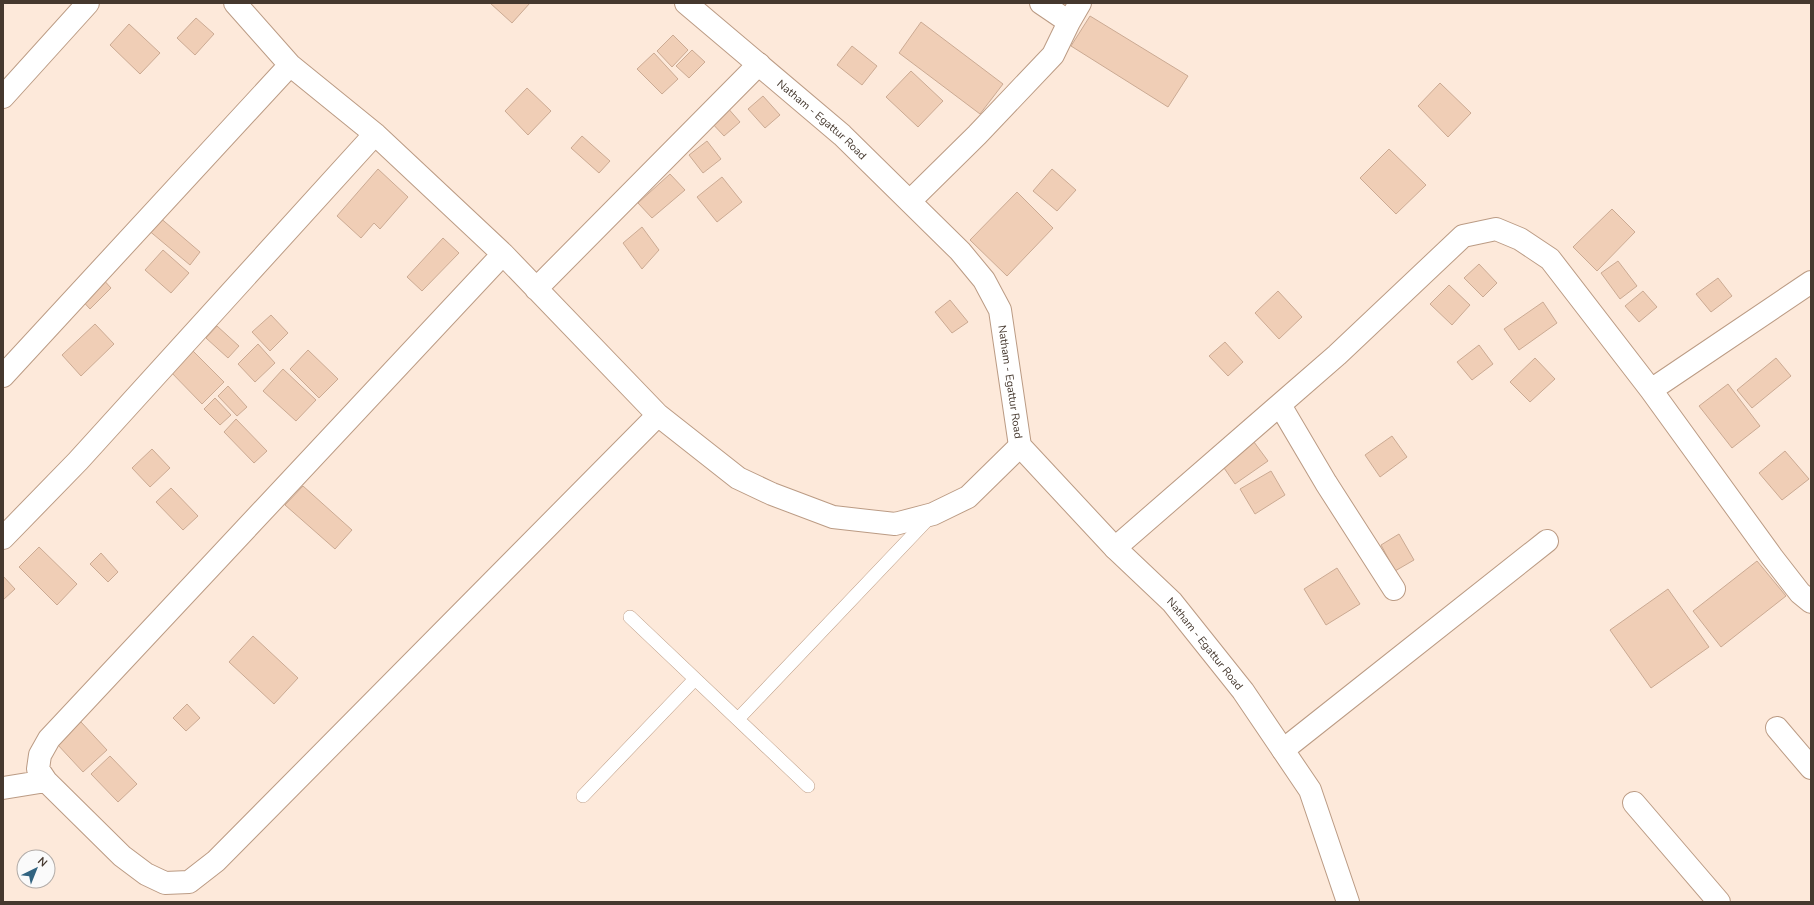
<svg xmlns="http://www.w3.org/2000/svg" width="1814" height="905" font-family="'Nunito Sans',sans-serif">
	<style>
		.building { fill: #f0ceb6; stroke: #cbaa93 }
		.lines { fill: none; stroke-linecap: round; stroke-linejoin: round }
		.service-casing { stroke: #bb9b84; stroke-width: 14 }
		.minor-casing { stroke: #bb9b84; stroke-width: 24 }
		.tertiary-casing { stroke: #bb9b84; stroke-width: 24 }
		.service { stroke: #fff; stroke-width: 13 }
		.minor { stroke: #fff; stroke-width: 22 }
		.tertiary { stroke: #fff; stroke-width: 22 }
		.labels { text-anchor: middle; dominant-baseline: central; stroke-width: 4; stroke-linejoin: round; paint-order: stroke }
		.street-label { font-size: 11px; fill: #45382e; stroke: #fafafa }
	</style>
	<rect width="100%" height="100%" fill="#fde9da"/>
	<path class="building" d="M490,3H530L512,23Z
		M1090,16L1188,76L1168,107L1071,46Z
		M196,18L214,34L195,55L177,38Z
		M921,22L1003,84L980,114L899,53Z
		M129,24L160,53L140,74L110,45Z
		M673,35L688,50L672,67L657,51Z
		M852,46L877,66L862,85L837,65Z
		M692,50L705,62L689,78L676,66Z
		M654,53L678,79L662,94L637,69Z
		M911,71L943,101L918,127L886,97Z
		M1440,83L1471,113L1448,137L1418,106Z
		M527,88L551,111L528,135L505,111Z
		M763,96L780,115L765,128L748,109Z
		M726,106L740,122L724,136L710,121Z
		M582,136L610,161L599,173L571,148Z
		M707,141L721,159L703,173L689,155Z
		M1389,149L1426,185L1396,214L1360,178Z
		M378,169L408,197L380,229L374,223L361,238L337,216Z
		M1052,169L1076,190L1057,211L1033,191Z
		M670,174L685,190L652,218L638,203Z
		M722,177L742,202L717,222L697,197Z
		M1017,192L1053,228L1007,276L970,240Z
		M1612,209L1635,232L1597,271L1573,247Z
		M158,216L200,252L190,265L147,229Z
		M642,227L659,250L642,269L623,243Z
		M443,238L459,253L422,291L407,277Z
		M163,250L189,273L171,293L145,270Z
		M1618,261L1637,286L1620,299L1601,273Z
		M1479,264L1497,283L1483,297L1464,278Z
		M101,277L111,288L90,309L79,297Z
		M1718,278L1732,296L1711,312L1696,294Z
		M1449,285L1470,305L1452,325L1430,304Z
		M1278,291L1302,317L1279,339L1255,313Z
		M1643,291L1657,307L1639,322L1625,306Z
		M950,300L968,322L952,333L935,312Z
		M1543,302L1557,323L1519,350L1504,329Z
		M271,315L288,333L270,351L252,332Z
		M95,324L114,344L81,376L62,355Z
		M217,326L239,346L228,358L206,338Z
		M1225,342L1243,362L1228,376L1209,356Z
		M258,344L275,363L255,382L238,364Z
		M1479,345L1493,364L1472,380L1457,362Z
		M190,348L224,382L202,404L168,369Z
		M308,350L338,379L319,398L290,369Z
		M1535,358L1555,379L1530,402L1510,382Z
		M1776,358L1791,376L1752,408L1737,390Z
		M283,369L316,400L296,421L263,391Z
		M1728,384L1760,426L1732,448L1699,406Z
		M228,386L247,407L237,416L218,396Z
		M215,398L231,415L220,425L204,409Z
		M236,419L267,451L254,463L224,432Z
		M1392,436L1407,457L1380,477L1365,455Z
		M1254,442L1268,461L1235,484L1222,465Z
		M152,449L170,468L150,487L132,468Z
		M1785,451L1809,479L1782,500L1759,473Z
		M1271,471L1285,495L1255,514L1240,489Z
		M303,486L352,530L335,549L285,505Z
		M171,488L198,516L183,530L156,502Z
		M1399,534L1414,560L1395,571L1381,545Z
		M39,547L77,584L57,605L19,567Z
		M101,553L118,572L108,582L90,564Z
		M1757,561L1786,596L1721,647L1693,611Z
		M1337,568L1360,604L1326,625L1304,589Z
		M3,576L15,589L3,600Z
		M1668,589L1709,647L1651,688L1610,630Z
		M253,636L298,678L274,704L229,662Z
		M187,704L200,718L186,731L173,718Z
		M81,722L107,750L83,772L57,744Z
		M110,756L137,784L118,802L91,774Z"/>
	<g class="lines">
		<defs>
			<path id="service" d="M630,617L808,786
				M738,719L930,517
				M583,796L695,679"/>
			<path id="minor" d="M235,3L290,65L375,134L503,254L658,415L738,478L772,494L833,517L895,524L933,514L968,497L1020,446
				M1069,22L1080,3
				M3,97L88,3
				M910,201L977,135L1053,55L1069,22L1041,3
				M503,254L49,739L40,755L38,769L46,781L122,856L146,874L165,883L189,882L216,861L658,415
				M536,289L759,64
				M3,376L290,65
				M1651,390L1811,282
				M1280,405L1326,483L1394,589
				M3,538L78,461L375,134
				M1115,548L1337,355L1463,236L1496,229L1520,239L1550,259L1651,390L1772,557L1800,593L1811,602
				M1777,728L1811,768
				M1283,750L1547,541
				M3,788L46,781
				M1634,803L1719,902"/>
			<g id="tertiary">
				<path id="s1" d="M686,3L842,135L960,251L984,280L1000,310L1020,446L1115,548L1172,602L1243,691L1310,790L1348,902"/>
			</g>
		</defs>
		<use href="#service" class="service-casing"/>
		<use href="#minor" class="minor-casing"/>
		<use href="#tertiary" class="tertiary-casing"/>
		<use href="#service" class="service"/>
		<use href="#minor" class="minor"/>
		<use href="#tertiary" class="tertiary"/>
	</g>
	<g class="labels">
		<g class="street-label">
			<text stroke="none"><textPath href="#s1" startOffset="179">Natham - Egattur Road</textPath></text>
			<text stroke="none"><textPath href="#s1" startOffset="514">Natham - Egattur Road</textPath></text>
			<text stroke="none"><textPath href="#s1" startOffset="850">Natham - Egattur Road</textPath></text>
		</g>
	</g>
	<rect width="1814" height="905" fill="none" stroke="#45382e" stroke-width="8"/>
	<g transform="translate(36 869) rotate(43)"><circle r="19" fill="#fafafa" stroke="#b2aca8"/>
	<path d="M0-3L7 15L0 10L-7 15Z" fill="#316380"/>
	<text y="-6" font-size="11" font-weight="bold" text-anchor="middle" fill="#45382e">N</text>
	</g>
</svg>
